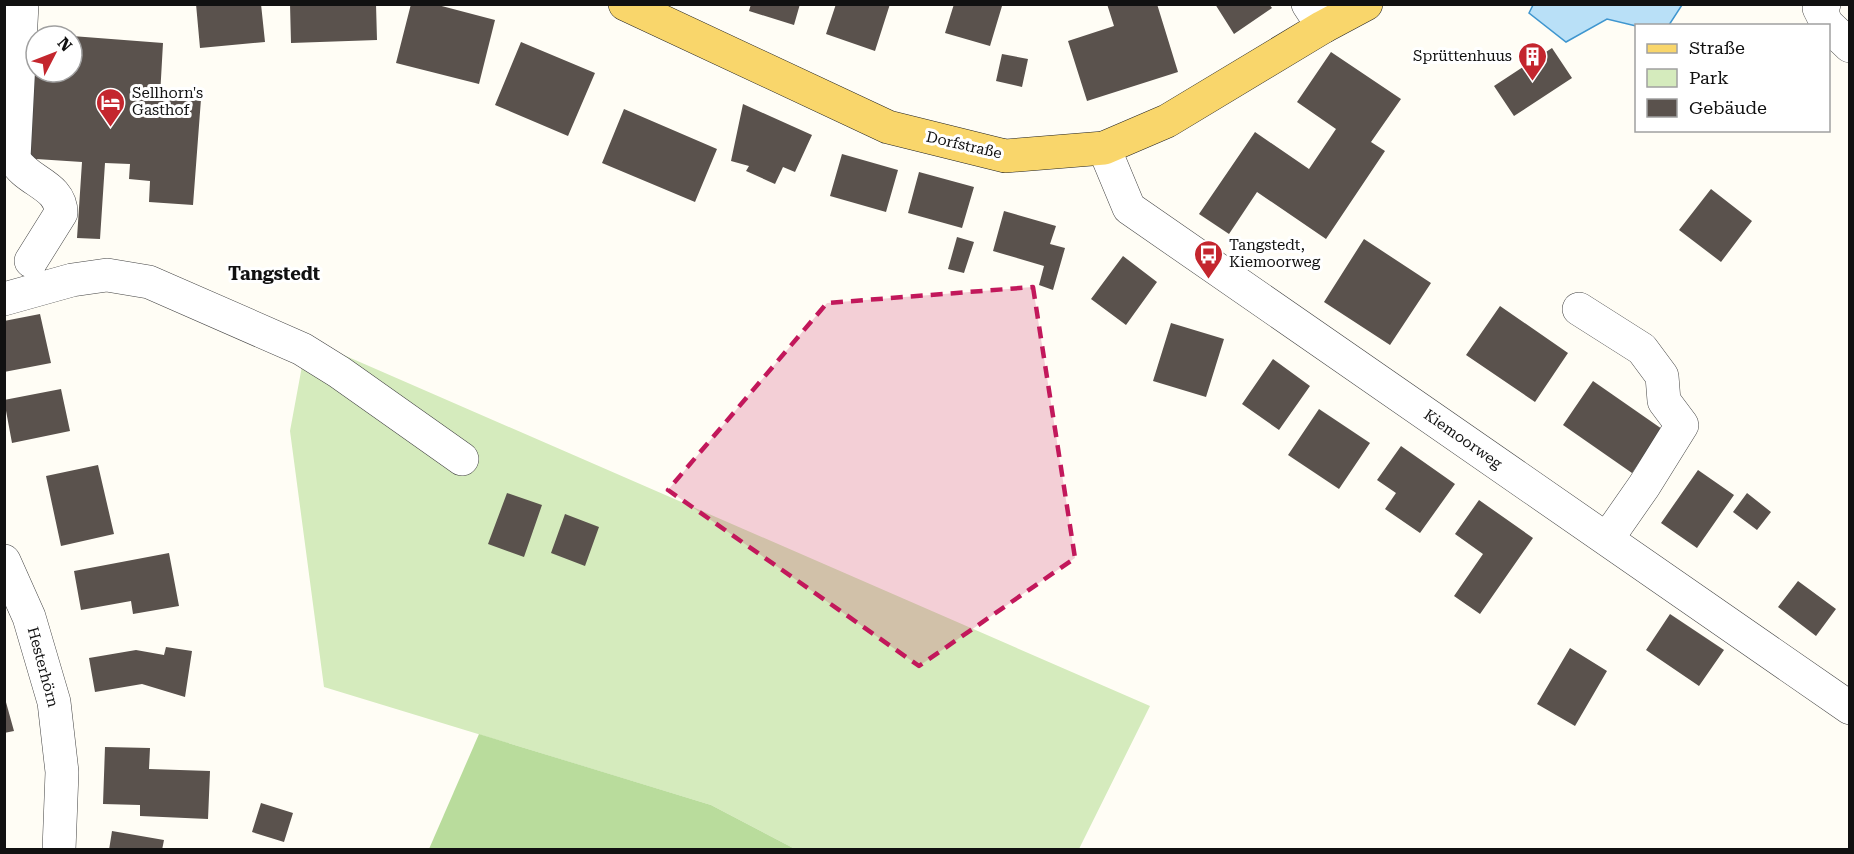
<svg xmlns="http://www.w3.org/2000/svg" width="1854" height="854" font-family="'Roboto Serif',serif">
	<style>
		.green { fill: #d5ebbd }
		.forest { fill: #b9dc9c }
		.water { fill: #b9e0f7; stroke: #3f96cf; stroke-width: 1.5 }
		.building { fill: #5a524d }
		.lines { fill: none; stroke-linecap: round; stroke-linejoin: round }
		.minor-casing { stroke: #444; stroke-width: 34 }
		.major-casing { stroke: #222; stroke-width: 34 }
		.minor { stroke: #fff; stroke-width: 33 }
		.major { stroke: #f9d66b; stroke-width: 33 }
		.marked { fill: #c2185b; fill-opacity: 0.2; stroke: #c2185b; stroke-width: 4.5; stroke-dasharray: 12 8; stroke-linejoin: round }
		.labels { text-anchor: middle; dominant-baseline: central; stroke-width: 6; stroke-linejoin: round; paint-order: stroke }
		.poi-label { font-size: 15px; fill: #111; stroke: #fff; text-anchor: start }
		.street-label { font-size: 15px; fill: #111; stroke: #fff }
		.quarter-label { font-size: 18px; font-weight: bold; fill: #111; stroke: #fff }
	</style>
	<rect width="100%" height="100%" fill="#fffdf5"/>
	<path class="green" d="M307,339L1150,706L1079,849H795L711,805L324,687L290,431Z"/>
	<path class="forest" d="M479,734L711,805L795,849H429Z"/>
	<path class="water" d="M1533,5V4L1682,5L1669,25L1636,26L1607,19L1566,42L1529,13Z"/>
	<path class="building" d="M196,4H261L265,42L200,48Z
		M290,4H376L377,40L291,43Z
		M411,4H434L495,20L479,84L396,63Z
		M751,4H800L794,25L749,11Z
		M836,4H890L875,51L826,34Z
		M954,4L1002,6L990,46L945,33Z
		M1107,4H1157L1178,72L1087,101L1068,41L1114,26Z
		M1215,4H1269L1272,8L1234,34Z
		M30,33L43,34V36H36V72H72V36L163,43L160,96L201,99L193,205L149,202L150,181L129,179L130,164L105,163L100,239L77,238L82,162L21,158Z
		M521,42L595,73L568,136L495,105Z
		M1552,48L1572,78L1514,116L1494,86Z
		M1331,52L1401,99L1371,142L1385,151L1326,239L1257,192L1229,234L1199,214L1255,132L1309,169L1336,129L1297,102Z
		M1002,54L1028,59L1022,87L996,81Z
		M743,104L812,135L795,172L783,167L775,184L746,171L749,166L731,161Z
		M624,109L717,149L695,202L602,163Z
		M842,154L898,170L886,212L830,196Z
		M919,172L974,187L962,228L908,213Z
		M1711,189L1752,221L1721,262L1679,230Z
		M1004,211L1056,226L1050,244L1065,248L1053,290L1039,285L1044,266L993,251Z
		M957,237L974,242L964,273L948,269Z
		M1364,239L1431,283L1390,345L1324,302Z
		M1123,256L1157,282L1126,325L1091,299Z
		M1500,306L1568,353L1535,402L1466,355Z
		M40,314L51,363L4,372V321Z
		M1171,323L1224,339L1206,397L1153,381Z
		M1273,359L1310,386L1279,430L1242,404Z
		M1593,381L1662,429L1632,473L1563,425Z
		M61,389L70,431L12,443L4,400Z
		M1319,409L1370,443L1339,489L1288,455Z
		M1401,446L1455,484L1420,533L1385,509L1396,493L1377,480Z
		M98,465L114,534L61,546L46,476Z
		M1698,470L1734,495L1697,548L1661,523Z
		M507,493L542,505L524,557L488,544Z
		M1747,493L1771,512L1757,530L1733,512Z
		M1479,500L1533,538L1480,614L1454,596L1483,554L1455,534Z
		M565,514L599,527L585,566L551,553Z
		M169,553L179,606L133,614L131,601L81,610L74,571Z
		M1798,581L1836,609L1816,636L1778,607Z
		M1670,614L1724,650L1699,686L1646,650Z
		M166,647L192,651L185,697L142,684L95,692L89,658L136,650L164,655Z
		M1570,648L1607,671L1575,726L1537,704Z
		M4,695L14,731L4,733Z
		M105,747L150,748L149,769L210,771L208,819L140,816V805L103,804Z
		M261,803L293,813L284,842L252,832Z
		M112,831L164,840L162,850H109Z"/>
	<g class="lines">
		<defs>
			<path id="minor" d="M22,4L14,158C25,182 61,184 61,213L31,261
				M1308,4L1323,27
				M1824,4L1819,8L1827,24L1850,46
				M1104,148L1129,208L1850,708
				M4,299L72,280L107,275L149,282L302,349L339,372L462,459
				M1579,309L1642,349L1662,376L1664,401L1682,425L1644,486L1607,539
				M4,561L29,617L54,702L62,772L59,850"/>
			<path id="major" d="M625,4L888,127L1005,156L1104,148L1167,121L1323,27L1366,4"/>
		</defs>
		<use href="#minor" class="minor-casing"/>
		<use href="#major" class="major-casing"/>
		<use href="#minor" class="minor"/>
		<use href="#major" class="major"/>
	</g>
	<path class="marked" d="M1033,287L1075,558L919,666L668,490L827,303Z"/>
	<defs>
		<symbol id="building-pin" viewBox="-11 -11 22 30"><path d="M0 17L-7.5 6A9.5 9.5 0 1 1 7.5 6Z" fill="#c4262e" stroke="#fff"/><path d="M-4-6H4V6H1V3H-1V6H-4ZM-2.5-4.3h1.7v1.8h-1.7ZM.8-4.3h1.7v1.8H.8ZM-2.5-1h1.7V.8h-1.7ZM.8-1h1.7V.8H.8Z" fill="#fff"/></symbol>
		<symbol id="hotel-pin" viewBox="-11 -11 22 30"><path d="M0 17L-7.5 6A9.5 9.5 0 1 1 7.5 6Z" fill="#c4262e" stroke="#fff"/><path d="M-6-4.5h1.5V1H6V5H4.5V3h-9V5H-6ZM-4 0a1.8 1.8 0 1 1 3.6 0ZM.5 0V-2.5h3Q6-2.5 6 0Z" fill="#fff"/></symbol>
		<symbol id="bus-pin" viewBox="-11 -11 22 30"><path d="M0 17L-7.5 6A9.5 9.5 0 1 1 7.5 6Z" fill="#c4262e" stroke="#fff"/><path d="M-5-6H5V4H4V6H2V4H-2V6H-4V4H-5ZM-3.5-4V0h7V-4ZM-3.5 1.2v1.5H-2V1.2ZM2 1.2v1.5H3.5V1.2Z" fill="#fff"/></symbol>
	</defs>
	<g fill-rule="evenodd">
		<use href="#building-pin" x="1516" y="40" width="33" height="45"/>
		<use href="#hotel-pin" x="94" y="86" width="33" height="45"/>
		<use href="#bus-pin" x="1192" y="238" width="33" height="45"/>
	</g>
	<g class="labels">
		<g class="poi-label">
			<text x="1512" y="56" text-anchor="end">Sprüttenhuus</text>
			<text x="132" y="93">Sellhorn's<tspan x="132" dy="17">Gasthof</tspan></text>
			<text x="1229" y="245">Tangstedt,<tspan x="1229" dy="17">Kiemoorweg</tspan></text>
		</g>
		<g class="street-label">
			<text transform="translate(964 145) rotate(13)">Dorfstraße</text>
			<text transform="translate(1463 439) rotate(35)">Kiemoorweg</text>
			<text transform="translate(43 667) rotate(75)">Hesterhörn</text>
		</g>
		<g class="quarter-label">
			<text x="274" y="273">Tangstedt</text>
		</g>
	</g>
	<rect width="1854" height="854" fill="none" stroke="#111111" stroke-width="12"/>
	<rect x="1635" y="24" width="195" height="108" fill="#ffffff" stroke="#a0a0a0" stroke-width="1.5"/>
	<rect x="1647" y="44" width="30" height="9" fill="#f9d66b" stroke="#a0a0a0" stroke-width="1.5"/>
	<text x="1689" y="54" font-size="18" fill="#111111">Straße</text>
	<rect x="1647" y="69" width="30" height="18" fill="#d5ebbd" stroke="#a0a0a0" stroke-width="1.5"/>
	<text x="1689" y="84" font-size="18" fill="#111111">Park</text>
	<rect x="1647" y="99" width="30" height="18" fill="#5a524d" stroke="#a0a0a0" stroke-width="1.5"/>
	<text x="1689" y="114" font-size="18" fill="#111111">Gebäude</text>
	<g transform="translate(54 54) rotate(48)"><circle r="28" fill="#ffffff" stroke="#a0a0a0" stroke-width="1.5"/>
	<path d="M0-4.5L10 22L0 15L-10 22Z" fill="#c4262e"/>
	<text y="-9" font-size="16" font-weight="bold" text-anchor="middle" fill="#111111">N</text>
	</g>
</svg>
